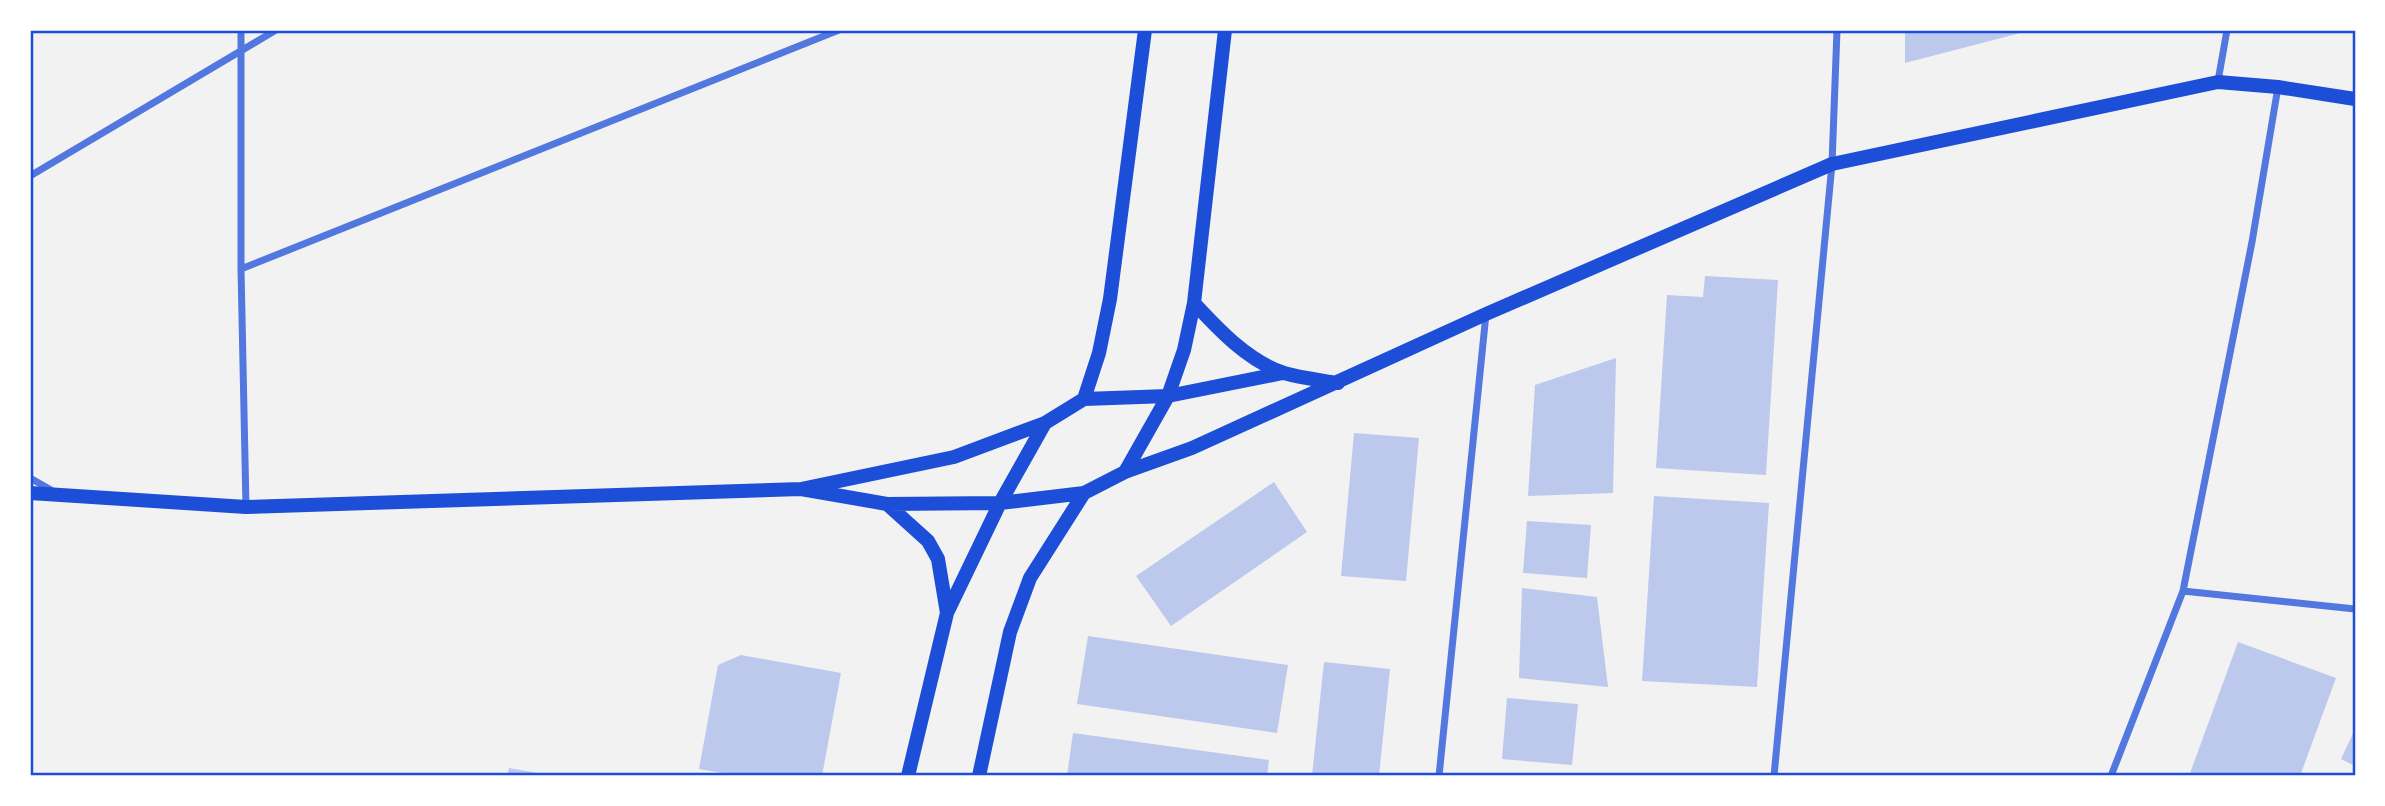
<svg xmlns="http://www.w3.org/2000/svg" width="2385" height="806" font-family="'Roboto Serif',serif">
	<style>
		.building { fill: #bdc9ec }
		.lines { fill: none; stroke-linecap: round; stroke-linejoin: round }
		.minor { stroke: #5277de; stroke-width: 7 }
		.secondary { stroke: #1d4ed8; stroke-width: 14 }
		.neatline { fill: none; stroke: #1d4ed8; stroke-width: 2.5 }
	</style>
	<rect width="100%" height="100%" fill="#f2f2f2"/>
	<path class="building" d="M1905,30H2028V31L1905,63Z
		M1705,276L1778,280L1766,475L1656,468L1667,295L1703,297Z
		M1616,358L1613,493L1528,496L1535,385Z
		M1354,433L1419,438L1406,581L1341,576Z
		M1274,482L1307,532L1171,626L1136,576Z
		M1654,496L1769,503L1757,687L1642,681Z
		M1527,521L1591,525L1587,578L1523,573Z
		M1522,588L1597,597L1608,687L1519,678Z
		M1088,636L1288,665L1277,733L1077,704Z
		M2238,642L2336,678L2300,776H2189Z
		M741,655L841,673L822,776H740L699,769L718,665Z
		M1324,662L1390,669L1379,776H1312Z
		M1507,698L1578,704L1572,765L1502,759Z
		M2355,729V766L2341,759Z
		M1073,733L1269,760L1267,776H1067Z
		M509,768L549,775V776H507Z"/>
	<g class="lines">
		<path class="minor" d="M241,30V269L839,30
			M2218,81L2227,30
			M30,176L276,30
			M241,269L246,507
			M30,478L51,490
			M2183,591L2355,609
			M1439,776L1486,314
			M1774,776L1832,164L1837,30
			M2111,776L2183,591L2252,242L2278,87"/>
		<path class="secondary" d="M1194,303C1219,330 1248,361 1284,373C1301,378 1320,380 1338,383
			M1084,399L1099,353L1110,299L1145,30
			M1125,472L1168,396L1184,350L1194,303L1225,30
			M801,489L887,504L1000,503L1084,493L1125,472L1192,448L1486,314L1832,164L2218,82L2278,87L2355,99
			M30,493L246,507L801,489L954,457L1045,423L1084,399L1168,396L1283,373
			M887,504L928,541L938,559L947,613
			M908,776L947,613L1000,503L1045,423
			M979,776L1010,632L1030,578L1084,493"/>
	</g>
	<rect width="2385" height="806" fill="none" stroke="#ffffff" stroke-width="63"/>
	<rect x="32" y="32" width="2322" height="742" class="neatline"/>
</svg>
